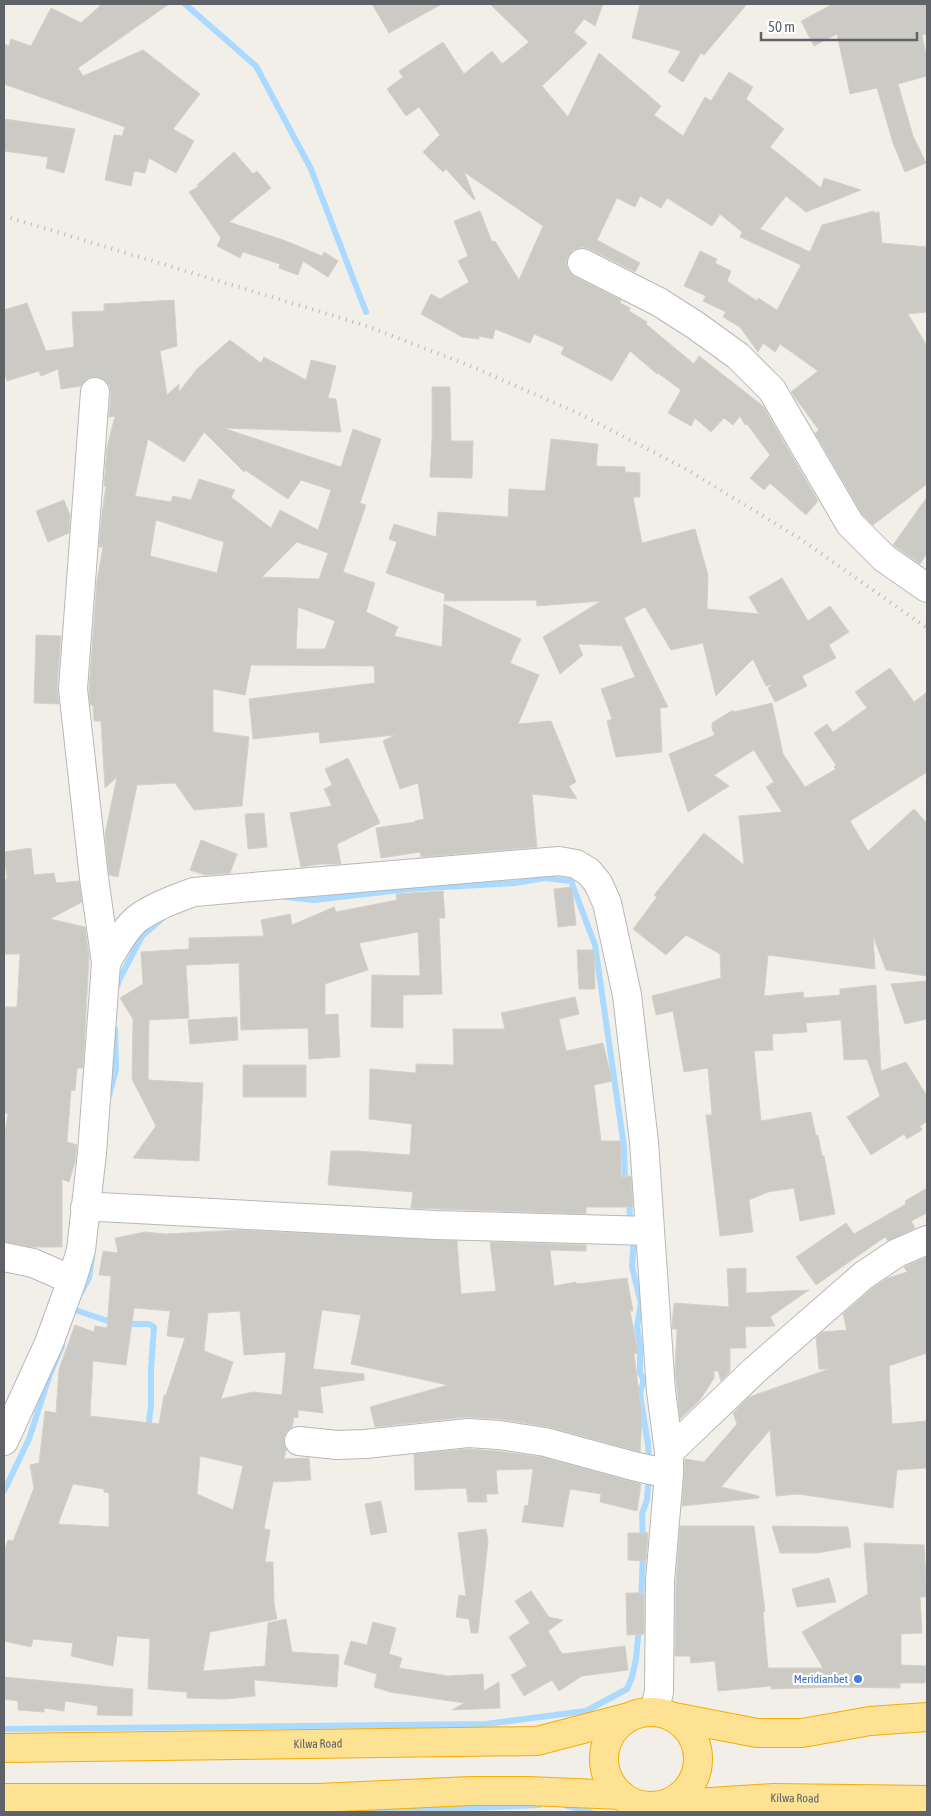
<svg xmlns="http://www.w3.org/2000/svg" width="931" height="1816" font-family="'Asap Condensed',sans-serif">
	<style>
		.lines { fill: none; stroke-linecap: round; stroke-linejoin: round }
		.stream { stroke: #aadaff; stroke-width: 6 }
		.building { fill: #cccac5; stroke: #d6d1c6; fill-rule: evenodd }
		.minor-casing { stroke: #b5b8bc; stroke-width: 30 }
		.highway-casing { stroke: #f9ab00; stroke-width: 30 }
		.minor { stroke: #fff; stroke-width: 28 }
		.highway { stroke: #fde293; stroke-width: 28 }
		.rail { stroke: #b6b7b8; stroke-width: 4; stroke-dasharray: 1 6; stroke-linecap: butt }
		.shop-dot { fill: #3f7fe0; stroke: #fff; stroke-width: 2 }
		.labels { text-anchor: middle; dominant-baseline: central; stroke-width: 4.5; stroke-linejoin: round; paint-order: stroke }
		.shop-label { font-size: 12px; fill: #366cbe; stroke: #fff; text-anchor: end }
		.street-label { font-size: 12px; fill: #5f6368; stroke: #fff }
	</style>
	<rect width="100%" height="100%" fill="#f1efe8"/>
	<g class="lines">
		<path class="stream" d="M185,4L256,66L311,169L366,312
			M286,897L314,900L409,889L515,883L544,878L571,881L595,945L624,1147L625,1183
			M117,987L119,980L142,936L163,918
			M109,1096L116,1069L115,1029
			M629,1200L630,1218L632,1225
			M634,1237L632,1267L641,1303L637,1327L640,1345V1373L643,1378V1384L640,1391L641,1402L648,1444L649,1463
			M80,1294L89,1278L92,1257
			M75,1310L114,1323
			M124,1324H149L154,1327L151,1369V1405L148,1430
			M4,1491L29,1439L50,1374L62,1346
			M643,1542L642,1514L647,1500L649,1475
			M641,1602L643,1554
			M4,1729L486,1724L586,1711L627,1689L632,1677L636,1659L639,1626
			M564,1805L590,1812
			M322,1811L384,1812L539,1805
			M41,1812L62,1811"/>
	</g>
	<path class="building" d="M102,4H169L78,68L83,76L143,50L200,94L173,129L194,141L176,173L149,158L145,173L134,171L131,186L105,180L114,135L122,136L125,127L4,84V44L9,46L11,39L31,46L51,8L81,23Z
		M372,4H442L389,33Z
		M490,4H603L595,26L584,19L574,32L587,43L542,86L568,117L599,53L661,106L654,115L683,136L705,97L711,101L729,72L753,87L746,99L784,129L770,147L821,188L824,178L861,190L806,212L786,196L760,229L810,252L822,225L874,211V213L879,212L882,243L927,247V312L908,314L927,346V484L873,525L862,514L815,433L819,430L791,392L818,371L780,344L775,352L763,343L758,352L740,327L723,317L726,312L703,301L706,296L684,286L700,251L717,259L715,263L731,271L727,281L757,301L758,298L777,310L801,265L740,237L742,232L720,214L712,226L667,198L661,208L640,196L635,207L617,198L597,240L640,263L635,272L589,249L582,247L573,250L568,256L566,264L569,272L575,277L621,300L620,303L630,308L629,311L647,322L646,324L694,364L699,356L763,406L818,501L806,515L770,483L764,490L750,478L770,455L747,424L745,425L740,416L733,425L724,418L711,432L695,418L691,426L668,413L681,390L658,373L657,374L630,351L612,381L561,354L564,347L534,334L530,343L495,329L493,339L479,336V339L462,337L421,314L431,294L440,299L469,282L458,261L468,256L454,221L480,211L492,242L495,241L519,280L543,226L464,172L475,199L474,200L446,169L443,172L423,152L440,135L419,107L406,116L387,89L403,77L399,71L443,42L464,74L492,51L502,64L529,42Z
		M640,4H747L704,55L701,53L683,82L668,72L681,51L632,38Z
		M833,4H927V34L922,35L927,59V76L898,84L913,136L926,163L905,172L893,143L877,88L850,94L837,34L814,46L801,21Z
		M4,119L75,129L64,173L46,168L48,157L4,151Z
		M234,152L253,174L257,171L271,188L229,222L286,241L322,256L324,252L338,261L328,277L303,261L298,275L279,268L280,264L243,252L240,258L217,246L221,238L189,192L199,186L197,185Z
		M174,300L177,346L160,351L167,395L179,384V392L197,369L230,340L261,363L264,357L306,380L311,360L336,366L328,398L336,399L341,432L223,428L341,467L353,429L381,439L360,503L366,505L343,572L375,583L366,612L398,627L394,636L442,647L444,604L521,639L510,663L539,675L518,724L551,721L576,782L569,786L577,799L532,794L537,847L421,857L420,852L381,858L376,828L415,822V821L424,819L418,783L400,789L383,741L395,735L320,743L319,732L253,739L249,699L375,683L374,666L251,665L245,695L213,689V732L249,737L242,806L194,810L175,783L137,785L118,877L109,875L105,834L117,777L105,788L101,721H94L93,705H90L89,689L97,581L103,547H99L102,514L106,486H104L107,447L115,416L109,417L111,393L109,385L103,379L97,377L88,378L81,386L61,389L58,369L41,376L39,371L7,381L4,370V310L27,303L46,351L74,347L72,312L104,311V304ZM204,432L244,472L245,470L288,499L301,480L331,490L318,530L280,510L271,528L231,497L235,490L199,479L191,500L173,496L171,502L135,496L148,439L184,462ZM156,520L224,542L217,573L150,556ZM297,542L328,553L319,579L262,577ZM298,607L335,621L325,649H296Z
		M432,387H450L451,441H473L472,478L430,477L432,440Z
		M551,439L598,444L596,466L625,467V472L640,473V497H633L642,543L695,529L708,575L707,609L759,614L749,597L782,578L808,621L830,606L849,632L829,645L836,658L802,676L807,686L775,702L768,688L773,684L766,686L753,659L716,696L703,643L671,650L645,607L624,618L668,707L660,708L662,752L616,757L607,721L612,719L601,689L635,677L622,646L578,644L583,655L560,674L543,637L601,601L537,606L536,600L444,601L445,594L386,573L397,542L389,539L394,524L436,537L438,512L508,517L509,489L545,491Z
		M927,497V553L920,564L893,545Z
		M64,500L70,515L69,533L48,542L36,511Z
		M36,635L61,636L57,688L59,704L34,703Z
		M890,668L914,702L927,692V772L850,821L868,851L914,809L927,823V976L886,970L873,936L875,969L768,955L764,996L803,992L804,998L840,995V989L876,985L881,1071L906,1062L927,1096V1121L920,1126L922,1130L907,1139L904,1134L871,1155L847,1117L880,1096L867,1059L844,1060L841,1020L806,1023L807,1032L772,1034L773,1050L754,1051L761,1121L811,1112L816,1136L818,1135L822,1156H824L835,1214L800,1221L794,1188L768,1192L749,1200L753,1232L720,1236L706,1115H712L708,1068L684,1072L673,1011L656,1015L652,996L721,978L720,954L686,935L666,955L633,929L657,897L654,895L704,833L744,865L739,816L782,812L766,787L774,782L754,750L714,775L729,786L688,812L669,754L715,735L712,729V723L733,710L734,712L772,703L783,754L805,787L836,769L834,767L836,765L814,733L827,724L833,732L867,708L855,692Z
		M348,758L380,823L337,844L341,864H320L301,867L290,813L332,806L324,789L332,785L325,769Z
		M264,813L267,847L248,849L245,814Z
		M201,840L237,854L230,873L205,875L190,870Z
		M31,848L34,875L54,873L56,883L79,881L82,902L50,919L85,927L89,956L83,1068H77L75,1091L71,1090L67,1142L77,1145L75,1162L69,1182L62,1179V1247H31L4,1242V1140L8,1113H4V1007H17L20,954H4V880L7,879L4,852Z
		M572,887L576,925L558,927L554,889Z
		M443,891L445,918H439L442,994L403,995V1028L371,1027L372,975L420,976L418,932L359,943L368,970L325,984V1015L338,1014L340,1057L309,1059L308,1028L241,1030L239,963L186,965L189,1018L149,1020L148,1080L203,1083L199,1161L133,1158L156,1126L132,1079L133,1019L120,998L143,984L141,952L189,949V938L264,936L261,920L290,914L292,925L334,907L336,912L397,900L396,894Z
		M577,950H594L595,989H579Z
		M927,981V1019L905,1024L891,984Z
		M575,997L579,1014L559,1019L566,1051L603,1043L612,1081L594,1085L601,1141H621V1177L631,1176L633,1207H586V1214L411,1208L413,1192L328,1185L331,1151H357L410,1155L412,1124L369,1119L370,1069L416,1073V1064L454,1065L453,1029H505L501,1013Z
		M237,1017L238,1040L190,1044L188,1020Z
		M243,1065H306V1097H243Z
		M927,1188V1213L911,1221L915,1228L888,1241L885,1237L816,1285L796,1257L846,1223L854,1234L906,1204L905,1201Z
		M240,1230L457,1241L461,1294L496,1291L490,1242L586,1245V1251L550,1250L554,1286L576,1282V1284L585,1283L627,1278L633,1311H630L638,1353L634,1354L642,1417L640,1452L549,1427L500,1419L466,1417L375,1427L370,1407L448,1385L351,1364L361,1315L322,1310L313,1369L364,1374V1380L320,1387L323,1413L298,1410V1418L294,1417L292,1427L286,1432L284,1439L286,1450L284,1459L309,1458L311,1480L273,1482L264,1529L270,1530L265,1562H273L274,1604L277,1619L210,1632L203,1671L265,1666L268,1623L286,1619L292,1652L339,1655L337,1687L254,1680L255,1696L225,1699L187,1698V1692L148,1689L150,1639L117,1636L113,1666L71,1656L73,1643L33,1639L31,1647L4,1641V1552L8,1540L13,1541L34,1488L30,1465L39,1463L45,1411L56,1413L59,1369L75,1325L94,1332L95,1326L107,1328L111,1276L99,1275L103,1251L118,1253L115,1238L145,1232L166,1234ZM134,1308L170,1311L167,1336L185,1338L166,1395H164L159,1424L90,1416L93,1361L126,1365ZM240,1311L244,1355L286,1352L282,1395L253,1392L221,1399L233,1362L204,1351L208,1313ZM200,1456L243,1466L233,1510L197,1494ZM73,1484L104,1489V1492L109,1493V1527L58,1524Z
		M927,1257V1353L889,1366L892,1424L927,1421V1468L897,1470L893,1508L798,1494L776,1496L770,1430L721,1487L759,1496V1498L682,1506L685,1459L704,1462L737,1424L733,1413L749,1397L829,1369H819L816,1337L822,1332L847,1330L843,1314L874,1287L888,1278L907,1272L904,1267Z
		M746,1268V1293L809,1290L770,1317L775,1326L745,1327L746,1348H730V1372L721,1381L718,1371H714V1378L700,1400L680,1419L675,1370L677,1329H672V1325L674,1303L729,1307L727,1269Z
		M468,1449L497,1451L542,1457L641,1484L637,1511L600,1502L601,1494L570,1489L563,1527L522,1522L525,1505L528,1506L533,1469L496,1470L498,1494H486L487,1502H468L466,1488L415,1490L414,1454Z
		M381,1501L387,1532L371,1535L365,1504Z
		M680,1526H754L765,1611L763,1612L768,1668H823L802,1632L868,1594L864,1543L924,1545L927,1597H920L922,1633L901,1634V1665L926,1666L925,1683H900V1688L834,1687L771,1689V1686L718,1691L715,1661L691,1663L690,1656H675L676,1582Z
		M772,1526L848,1527L851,1547L817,1553H780Z
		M486,1529L488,1541L478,1633H471L469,1619L456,1617L459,1595L466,1596L458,1533Z
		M628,1533H648L646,1561L628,1560Z
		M829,1578L836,1602L797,1607L792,1589Z
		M531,1591L549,1617L563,1620L548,1631L562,1654L625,1646L628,1670L582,1676L559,1691L552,1680L524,1696L511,1675L527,1666L509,1637L530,1623L515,1601Z
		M626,1593H644V1634L627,1635Z
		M373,1622L396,1628L389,1654L402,1658L399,1668L448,1676L483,1674L484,1691L499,1682L500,1708L452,1710L464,1703L390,1692L374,1687L377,1674L344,1664L351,1641L367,1645Z
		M4,1677L133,1689L132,1716L97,1715L98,1706L65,1701L64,1711L44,1708V1712L18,1710V1701L4,1699Z"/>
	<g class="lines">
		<defs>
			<path id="minor" d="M582,263L659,302L695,325L738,356L772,390L850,524L884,558L927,588
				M106,963C114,949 125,928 138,918C155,906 175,899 194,892L559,861L576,864L589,872L598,883L607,903L627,995L644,1142L661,1391L669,1452V1474L660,1581L659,1692L654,1712
				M85,1208L100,1207L435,1225L650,1231
				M4,1257L33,1263L72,1280
				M4,1441L49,1343L72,1280L81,1250L92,1153L106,963L94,878L73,689L95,392
				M299,1441L337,1445L365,1444L468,1433L499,1435L545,1442L633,1466L669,1474
				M669,1452L755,1370L864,1275L897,1253L927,1240"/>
			<g id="highway">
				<circle cx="651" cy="1759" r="47"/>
				<path d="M674,1717L757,1733H802L870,1721L927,1717"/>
				<path id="s1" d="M4,1748L537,1741L629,1717"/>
				<path d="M4,1798H318L471,1791H528L621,1795"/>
				<path id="s2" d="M664,1805L773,1798L927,1800"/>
			</g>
		</defs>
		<use href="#minor" class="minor-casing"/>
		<use href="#highway" class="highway-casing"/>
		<use href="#minor" class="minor"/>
		<use href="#highway" class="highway"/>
		<path class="rail" d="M4,216L364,325L468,365L578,413L686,469L799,538L927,628"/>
	</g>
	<circle class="shop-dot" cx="858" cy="1679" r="5"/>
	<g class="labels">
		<g class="shop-label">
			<text x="848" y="1679">Meridianbet</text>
		</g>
		<g class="street-label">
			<text stroke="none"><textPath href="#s1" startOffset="314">Kilwa Road</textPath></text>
			<text stroke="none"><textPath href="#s2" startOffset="131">Kilwa Road</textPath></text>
		</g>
	</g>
	<rect width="931" height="1816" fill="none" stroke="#5f6368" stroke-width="10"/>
	<path d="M761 32v8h156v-8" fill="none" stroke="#5f6368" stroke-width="2.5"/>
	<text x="768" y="32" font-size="15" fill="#5f6368" stroke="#ffffff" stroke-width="4" paint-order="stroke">50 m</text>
</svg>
